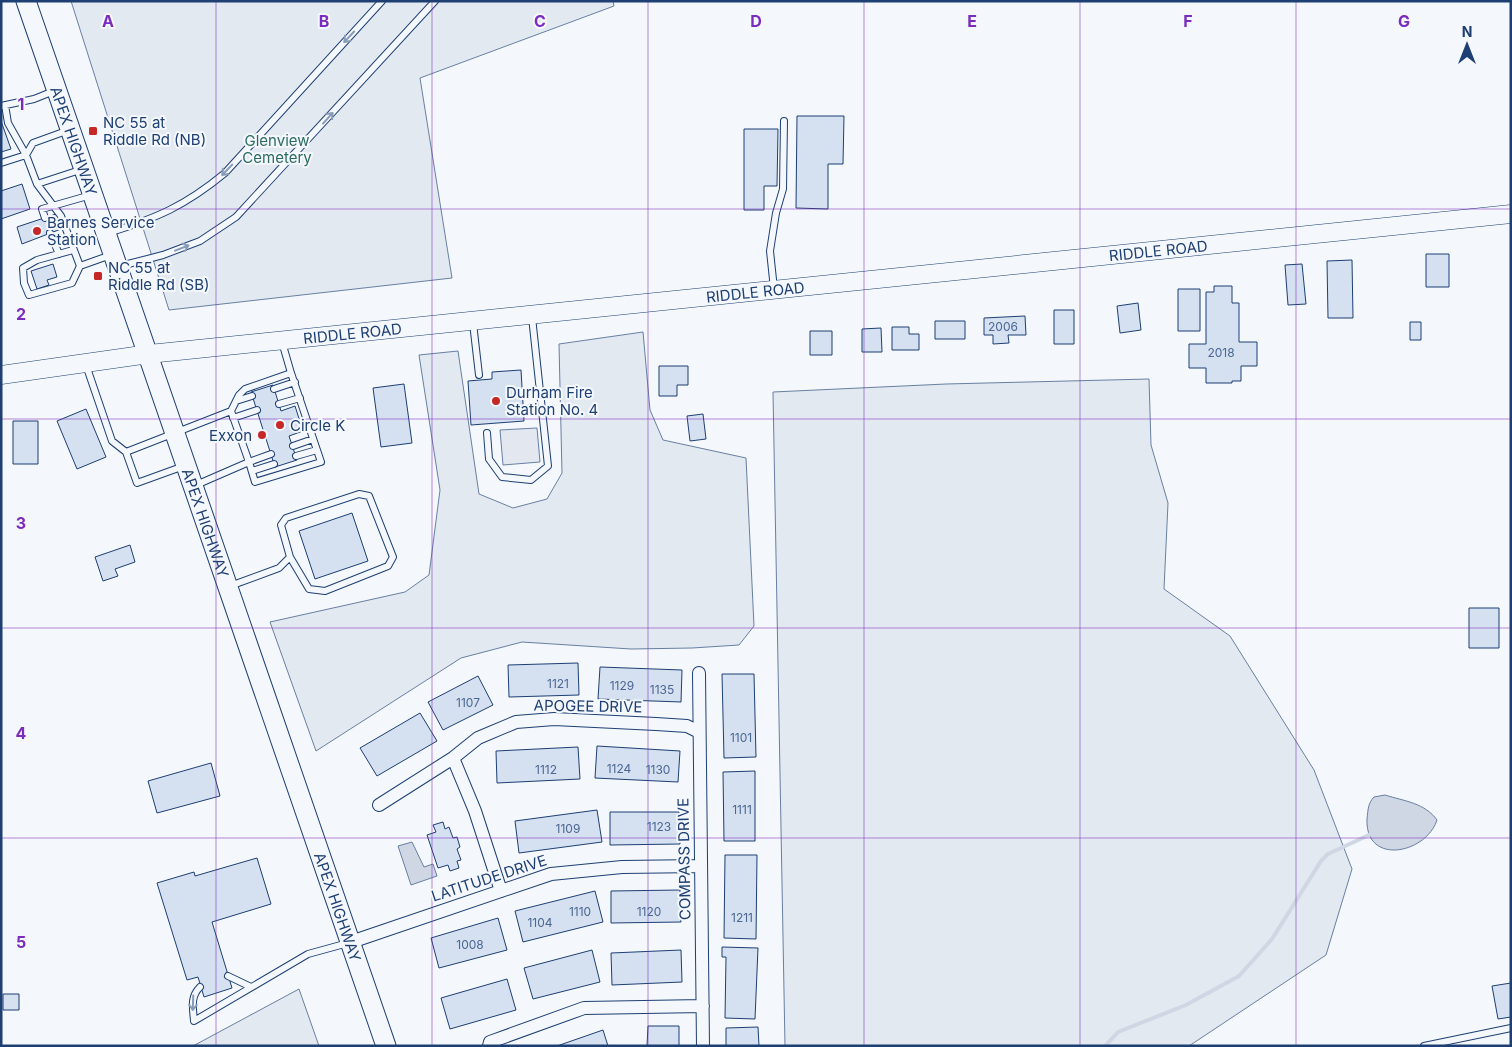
<svg xmlns="http://www.w3.org/2000/svg" width="1512" height="1047" font-family="Inter,sans-serif">
	<style>
		.green { fill: #e3e9f0; stroke: #687fa3 }
		.parking { fill: #e3e8f0; stroke: #687fa3 }
		.water { fill: #cfd7e4; stroke: #687fa3 }
		.lines { fill: none; stroke-linecap: round; stroke-linejoin: round }
		.stream { stroke: #cfd7e4; stroke-width: 4 }
		.building { fill: #d5e0f0; stroke: #1d3f73 }
		.lane-casing { stroke: #1d3f73; stroke-width: 8 }
		.street-casing { stroke: #1d3f73; stroke-width: 14 }
		.secondary-casing { stroke: #1d3f73; stroke-width: 19 }
		.primary-casing { stroke: #1d3f73; stroke-width: 21 }
		.lane { stroke: #f4f7fb; stroke-width: 6 }
		.street { stroke: #f4f7fb; stroke-width: 12 }
		.secondary { stroke: #f4f7fb; stroke-width: 18 }
		.primary { stroke: #f4f7fb; stroke-width: 19 }
		.oneway { stroke: #889bb7 }
		.grid { fill: none; stroke: #7b2cbf; stroke-width: 1; stroke-opacity: 0.55 }
		.poi-dot { fill: #c62828; stroke: #f4f7fb; stroke-width: 2 }
		.labels { text-anchor: middle; dominant-baseline: central; stroke-width: 4; stroke-linejoin: round; paint-order: stroke }
		.number-label { font-size: 12px; fill: #4b6792 }
		.poi-label { font-size: 15px; fill: #1d3f73; stroke: #f4f7fb; text-anchor: start }
		.street-label { font-size: 15px; fill: #1d3f73; stroke: #f4f7fb }
		.park-label { font-size: 15px; fill: #2c6c60; stroke: #f4f7fb }
		.grid-label { font-size: 16px; text-anchor: middle; font-weight: bold; fill: #7b2cbf; stroke: #f4f7fb; stroke-width: 4; stroke-linejoin: round; paint-order: stroke }
	</style>
	<rect width="100%" height="100%" fill="#f4f7fb"/>
	<path class="green" d="M71,1H613L614,6L420,78L452,278L169,310Z
		M643,332L650,410L663,440L746,458L754,626L739,645L692,648L631,649L522,642L461,658L316,751L270,622L405,592L429,575L440,490L419,355L458,351L479,494L513,508L547,499L562,473L559,344Z
		M1149,379L1151,445L1168,503L1164,589L1230,636L1314,770L1352,869L1326,955L1189,1046H785L773,392L946,384Z
		M299,989L319,1046H193Z"/>
	<path class="parking" d="M537,428L540,462L503,465L500,430Z"/>
	<path class="water" d="M1385,795C1404,801 1425,803 1437,820C1426,854 1365,866 1367,819C1368,810 1368,803 1374,797Z
		M412,842L424,867L433,864L437,876L411,885L398,846Z"/>
	<g class="lines">
		<path class="stream" d="M1105,1046L1118,1032L1186,1005L1239,976L1272,939L1321,861L1328,854L1371,834"/>
	</g>
	<path class="building" d="M797,116H844L843,164H828V209L796,208Z
		M1,121L11,149L1,152Z
		M744,129H778L777,186H764V210H744Z
		M22,184L30,209L1,219V191Z
		M56,214L61,229L22,244L17,227Z
		M1426,254H1449V287H1426Z
		M1352,260L1353,318H1328L1327,261Z
		M53,264L57,277L47,280L49,285L37,289L31,271Z
		M1302,264L1306,304L1288,305L1285,265Z
		M1214,286H1232V303H1239V342H1257V366H1241V381H1232V383H1206V368H1189V344H1206V292H1214Z
		M1178,289H1200V331H1178Z
		M1138,303L1141,330L1120,333L1117,306Z
		M1054,310H1074V344H1054Z
		M1025,316L1026,335H1008L1009,343L993,344V335H984V318Z
		M935,321H965V339H935Z
		M1410,322H1421V340H1410Z
		M892,327H909V334H919V350H892Z
		M881,328L882,352H862V329Z
		M810,331H832V355H810Z
		M659,366H688V385H677V396H659Z
		M521,370L524,421L471,425L468,381L492,379V372Z
		M404,384L412,443L381,447L373,388Z
		M273,385L281,411L295,406L303,431L289,436L297,460L275,467L251,392Z
		M86,409L106,457L77,469L57,421Z
		M703,414L706,439L690,441L687,416Z
		M13,421H38V464H13Z
		M352,513L368,561L315,579L299,531Z
		M130,545L135,562L115,569L118,576L103,581L95,557Z
		M1469,608H1499V648H1469Z
		M578,663L579,695L509,697L508,665Z
		M600,667L682,670L681,702L598,699Z
		M722,674H754L756,757L724,758Z
		M478,676L493,705L443,730L428,702Z
		M420,713L437,741L377,776L360,748Z
		M597,746L680,751L678,782L595,778Z
		M578,747L580,779L497,783L496,751Z
		M211,763L220,796L157,813L148,781Z
		M755,771V841H724L723,772Z
		M597,810L602,842L519,853L515,821Z
		M610,812H679L680,844L610,845Z
		M443,822L445,829L449,827L453,838L457,837L460,847L457,849L461,860L457,861L459,868L450,871L448,865L438,868L427,835L436,832L433,825Z
		M725,855H757L756,939L724,938Z
		M257,858L271,904L212,922L232,988L204,997L198,977L187,980L157,883L194,872L195,876Z
		M680,890L681,922L611,923V891Z
		M595,891L603,922L523,942L515,911Z
		M498,918L507,950L439,968L431,938Z
		M722,947L758,948L755,1019L725,1018L726,957H722Z
		M592,950L600,982L533,999L524,968Z
		M681,950L682,982L612,985L611,953Z
		M507,979L516,1010L450,1029L441,998Z
		M1511,983V1017L1498,1019L1492,986Z
		M3,994H19V1010H3Z
		M648,1026H679V1046H647Z
		M758,1027L759,1046H726V1028Z
		M603,1030L608,1046H557Z"/>
	<g class="lines">
		<defs>
			<path id="lane" d="M5,105L8,123L26,155L37,184L83,169
				M1,106L34,99L54,91
				M1,163L26,155L33,143L69,130
				M37,184L61,216L80,266L111,255
				M45,218L42,209L91,195
				M50,233L59,254
				M108,233C157,218 185,206 225,173L382,1
				M73,250L37,260L23,268L24,283L29,295L72,283L80,266
				M120,266L163,255L200,241L236,217L435,1
				M774,289L770,251L776,213L783,189L784,121
				M473,323L479,375
				M86,365L112,441L126,452
				M274,389L295,382
				M236,401L252,396
				M279,404L300,398
				M231,411L239,395L245,389L291,373L282,342
				M233,418L257,410
				M487,433L489,459L502,477L531,480L548,466L532,317
				M293,446L313,439
				M271,454L249,462L255,482L321,462L291,373
				M296,456L317,450
				M184,466L137,483L126,452L231,411L249,462L196,485
				M252,471L274,464
				M230,586L279,568L290,557L281,525L286,518L359,494L369,496L393,557L388,566L325,591L309,589L290,557
				M228,976L251,987
				M200,987C190,997 193,1008 194,1021L308,954L348,943
				M1424,1046L1511,1028"/>
			<path id="street" d="M699,673L703,1046
				M453,758L475,811L501,891
				M379,805L453,758L478,738L516,722L554,719L656,724L687,726L699,732
				M351,942L551,874L622,867L701,866
				M489,1046L490,1042L584,1008L703,1006"/>
			<g id="secondary">
				<path id="s1" d="M1,375L149,354L1511,214"/>
			</g>
			<g id="primary">
				<path id="s2" d="M26,1L386,1046"/>
			</g>
		</defs>
		<use href="#lane" class="lane-casing"/>
		<use href="#street" class="street-casing"/>
		<use href="#secondary" class="secondary-casing"/>
		<use href="#primary" class="primary-casing"/>
		<use href="#lane" class="lane"/>
		<use href="#street" class="street"/>
		<use href="#secondary" class="secondary"/>
		<use href="#primary" class="primary"/>
	</g>
	<defs><path id="oneway-shaft" d="M-6 0H5M1.5-3L5.5 0L1.5 3" fill="none" stroke-width="1.6" stroke-linecap="round" stroke-linejoin="round" transform="scale(1.25)"/></defs>
	<g class="oneway">
		<use href="#oneway-shaft" transform="translate(349 37) rotate(133)"/>
		<use href="#oneway-shaft" transform="translate(328 118) rotate(-48)"/>
		<use href="#oneway-shaft" transform="translate(227 170) rotate(134)"/>
		<use href="#oneway-shaft" transform="translate(182 248) rotate(-21)"/>
		<use href="#oneway-shaft" transform="translate(193 1003) rotate(92)"/>
	</g>
	<path class="grid" d="M216,1V1046M432,1V1046M648,1V1046M864,1V1046M1080,1V1046M1296,1V1046M1,209H1511M1,419H1511M1,628H1511M1,838H1511"/>
	<g class="poi-dot">
		<rect x="88" y="126" width="10" height="10" rx="2.5"/>
		<circle cx="37" cy="231" r="5"/>
		<rect x="93" y="271" width="10" height="10" rx="2.5"/>
		<circle cx="496" cy="401" r="5"/>
		<circle cx="280" cy="425" r="5"/>
		<circle cx="262" cy="435" r="5"/>
	</g>
	<g class="labels">
		<g class="number-label">
			<text x="1003" y="326">2006</text>
			<text x="1221" y="352">2018</text>
			<text x="558" y="683">1121</text>
			<text x="622" y="685">1129</text>
			<text x="662" y="689">1135</text>
			<text x="468" y="702">1107</text>
			<text x="741" y="737">1101</text>
			<text x="619" y="768">1124</text>
			<text x="546" y="769">1112</text>
			<text x="658" y="769">1130</text>
			<text x="742" y="809">1111</text>
			<text x="659" y="826">1123</text>
			<text x="568" y="828">1109</text>
			<text x="580" y="911">1110</text>
			<text x="649" y="911">1120</text>
			<text x="742" y="917">1211</text>
			<text x="540" y="922">1104</text>
			<text x="470" y="944">1008</text>
		</g>
		<g class="poi-label">
			<text x="103" y="122">NC 55 at<tspan x="103" dy="17">Riddle Rd (NB)</tspan></text>
			<text x="47" y="222">Barnes Service<tspan x="47" dy="17">Station</tspan></text>
			<text x="108" y="267">NC 55 at<tspan x="108" dy="17">Riddle Rd (SB)</tspan></text>
			<text x="506" y="392">Durham Fire<tspan x="506" dy="17">Station No. 4</tspan></text>
			<text x="290" y="425">Circle K</text>
			<text x="252" y="435" text-anchor="end">Exxon</text>
		</g>
		<g class="street-label">
			<text stroke="none"><textPath href="#s2" startOffset="148">APEX HIGHWAY</textPath></text>
			<text stroke="none"><textPath href="#s1" startOffset="1164">RIDDLE ROAD</textPath></text>
			<text stroke="none"><textPath href="#s1" startOffset="759">RIDDLE ROAD</textPath></text>
			<text stroke="none"><textPath href="#s1" startOffset="354">RIDDLE ROAD</textPath></text>
			<text stroke="none"><textPath href="#s2" startOffset="552">APEX HIGHWAY</textPath></text>
			<text transform="translate(588 706) rotate(1)">APOGEE DRIVE</text>
			<text transform="translate(684 859) rotate(-91)">COMPASS DRIVE</text>
			<text transform="translate(489 878) rotate(-18)">LATITUDE DRIVE</text>
			<text stroke="none"><textPath href="#s2" startOffset="958">APEX HIGHWAY</textPath></text>
		</g>
		<g class="park-label">
			<text x="277" y="140">Glenview<tspan x="277" dy="17">Cemetery</tspan></text>
		</g>
	</g>
	<g class="grid-label">
		<text x="108" y="27">A</text>
		<text x="324" y="27">B</text>
		<text x="540" y="27">C</text>
		<text x="756" y="27">D</text>
		<text x="972" y="27">E</text>
		<text x="1188" y="27">F</text>
		<text x="1404" y="27">G</text>
		<text x="21" y="110">1</text>
		<text x="21" y="320">2</text>
		<text x="21" y="529">3</text>
		<text x="21" y="739">4</text>
		<text x="21" y="948">5</text>
	</g>
	<rect width="1512" height="1047" fill="none" stroke="#1d3f73" stroke-width="5"/>
	<g transform="translate(1467 45)" stroke="#f4f7fb" stroke-width="4" paint-order="stroke">
	<path d="M0-4L9 19L0 12L-9 19Z" fill="#1d3f73"/>
	<text y="-8" font-size="14" font-weight="bold" text-anchor="middle" fill="#1d3f73">N</text>
	</g>
</svg>
